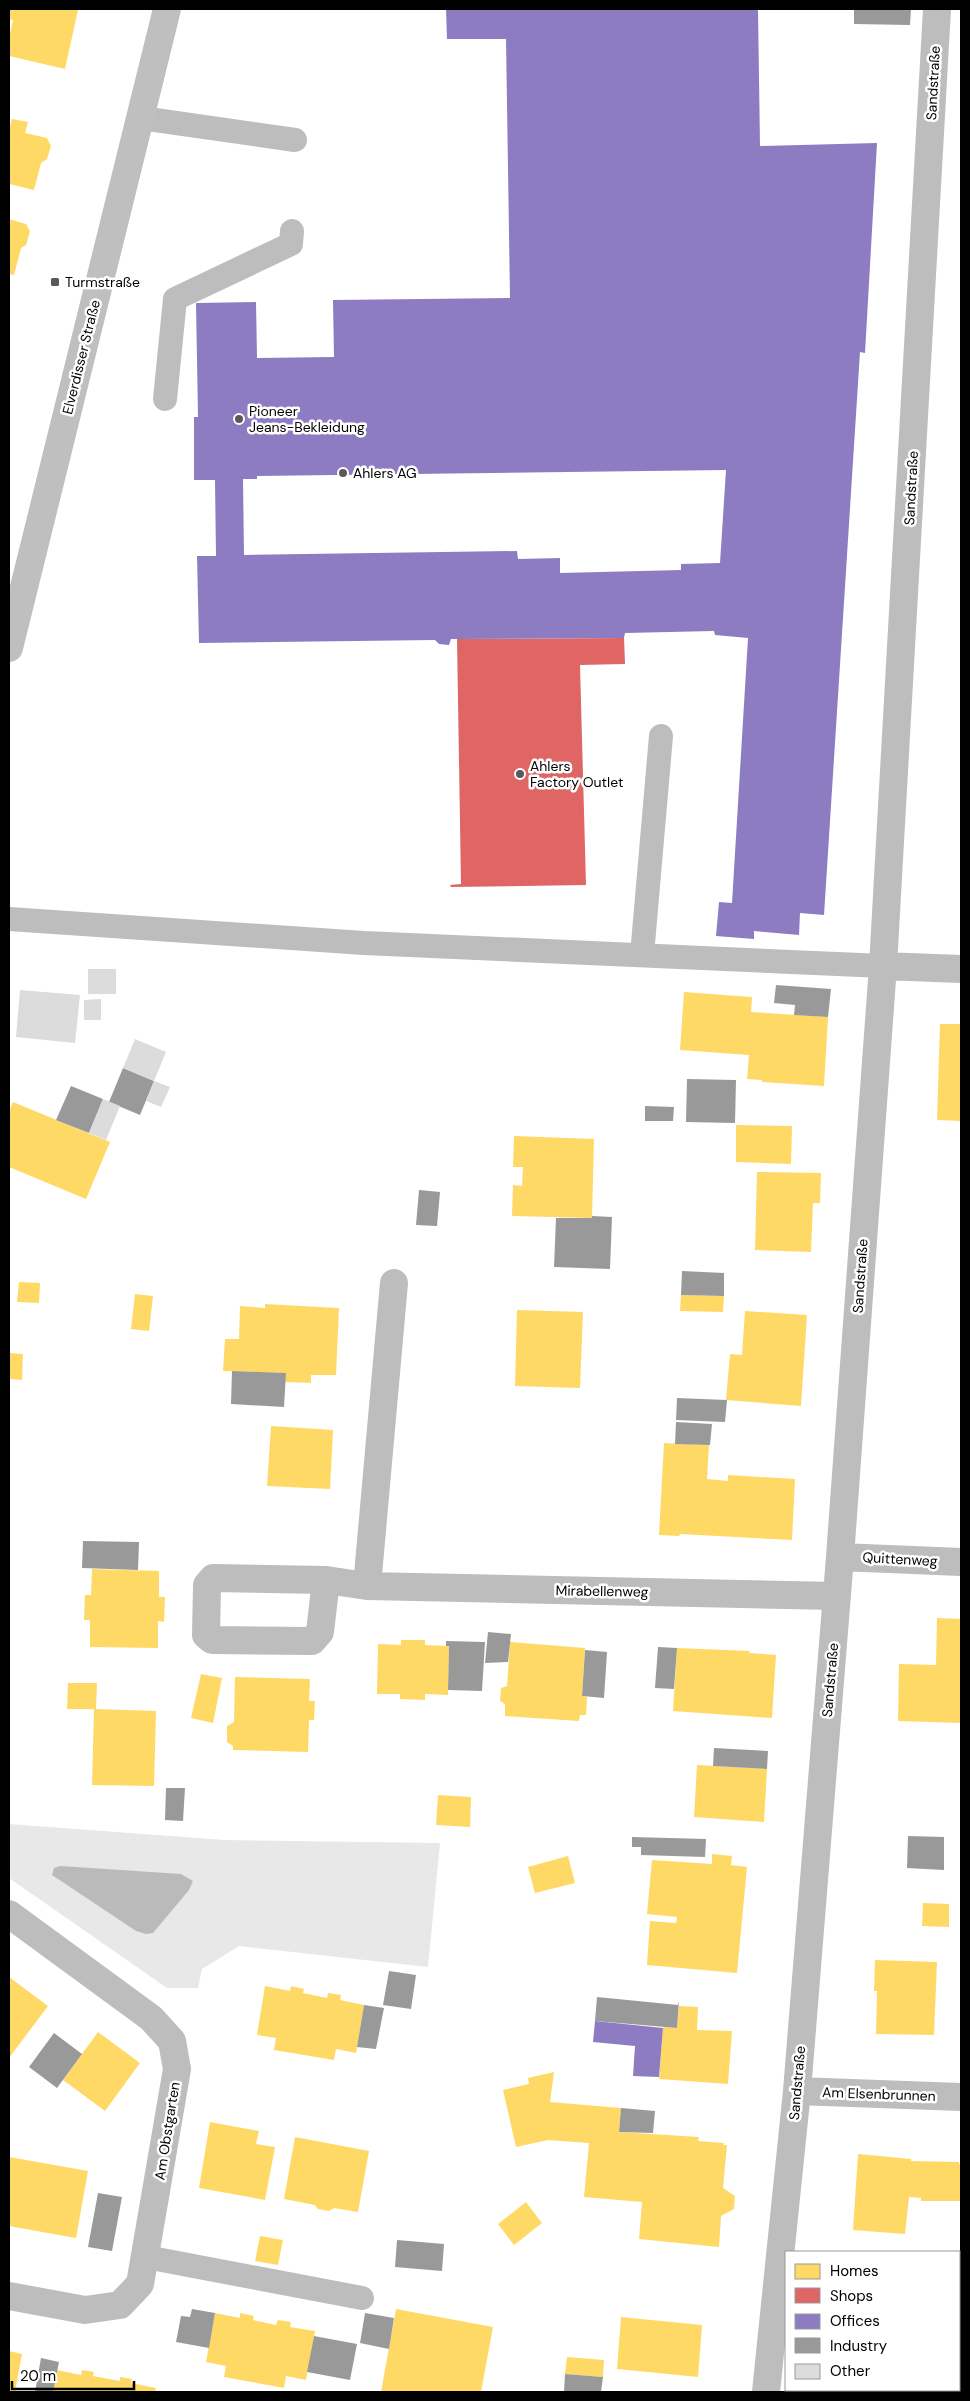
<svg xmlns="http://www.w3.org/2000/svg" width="970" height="2401" font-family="'DM Sans',sans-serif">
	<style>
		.green { fill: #e8e8e8 }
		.water { fill: #bababa }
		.homes { fill: #ffd966 }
		.shops { fill: #e06666 }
		.offices { fill: #8e7cc3; fill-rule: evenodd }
		.industry { fill: #999 }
		.building { fill: #dcdcdc }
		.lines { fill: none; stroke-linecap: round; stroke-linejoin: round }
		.lane { stroke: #bdbdbd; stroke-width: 24 }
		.street { stroke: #bdbdbd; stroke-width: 28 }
		.secondary { stroke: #bfbfbf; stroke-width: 28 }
		.poi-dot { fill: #595959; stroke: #fff; stroke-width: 2 }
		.labels { text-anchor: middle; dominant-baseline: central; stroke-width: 5; stroke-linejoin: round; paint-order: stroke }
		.street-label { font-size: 14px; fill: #000; stroke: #fff }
		.poi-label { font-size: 14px; fill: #000; stroke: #fff; text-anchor: start }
	</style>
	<rect width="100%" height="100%" fill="#fff"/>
	<path class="green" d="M9,1824L224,1840L440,1843L428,1967L239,1946L202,1969L198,1988H167L9,1878Z"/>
	<path class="water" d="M60,1866L181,1874L193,1881L189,1890L153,1933L146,1934L136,1931L52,1875L54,1868Z"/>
	<path class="homes" d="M9,9L78,10L65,69L9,56V38L13,20L9,19Z
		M12,119L28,122L25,133L47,138L51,146L47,159L41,163L34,190L9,184V129Z
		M9,219L26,224L30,231L26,245L21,248L14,275L9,274Z
		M684,992L752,997L751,1012L828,1017L824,1086L762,1082V1080L747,1079L749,1055L680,1050Z
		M940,1024H961V1121L937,1120Z
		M13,1102L110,1142L86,1199L9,1167V1111Z
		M736,1125L792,1126L791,1164L736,1162Z
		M514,1136L594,1139L592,1218L512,1216L513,1185L522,1186L523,1167H513Z
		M757,1172L821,1173L820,1203H813L811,1252L755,1250Z
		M19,1282L40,1283L39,1303L17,1302Z
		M135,1294L153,1296L149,1331L131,1329Z
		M681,1295L724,1296L723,1312L680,1311Z
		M265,1304L339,1308L336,1375H311V1383L285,1382L286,1373L223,1371L225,1339H239L240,1306L265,1308Z
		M517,1310L583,1312L580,1388L515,1386Z
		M745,1311L807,1315L801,1406L726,1400L730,1354L742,1355Z
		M9,1353L23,1354L22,1380L9,1379Z
		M271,1426L333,1430L330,1489L267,1486Z
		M664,1443L709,1445L707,1479L728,1481V1475L795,1479L792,1540L680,1534L679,1536L659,1535Z
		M92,1569L159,1571V1597H165L164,1622L158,1621V1648L90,1647V1620H84L85,1595H91Z
		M937,1618L961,1619V1723L898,1721L899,1664L936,1665Z
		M401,1640H425V1645L449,1646L448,1695L425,1694V1700L400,1699V1694H377L378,1644L401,1645Z
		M510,1642L585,1648L582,1696L587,1697L586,1715H580L579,1721L505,1716V1704L500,1701L501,1688L507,1686Z
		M677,1648L750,1651L749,1653L776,1655L772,1718L673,1711Z
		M201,1674L222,1678L213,1723L191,1718Z
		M235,1677L310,1679L309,1701H315L314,1720H309L308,1752L233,1750V1746L227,1742V1726L234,1722Z
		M68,1683H97L96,1709L156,1711L154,1786L92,1785L94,1709H67Z
		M697,1765L767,1769L764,1822L694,1817Z
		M438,1795L471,1797L470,1827L436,1825Z
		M712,1854L732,1856L731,1865L747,1867L737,1973L647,1965L650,1921L676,1923L677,1917L647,1914L652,1860L712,1864Z
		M568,1856L575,1883L535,1893L528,1867Z
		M923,1903L949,1904V1927L922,1926Z
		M875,1960L937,1962L934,2035L876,2034L877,1991H874Z
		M9,1977L48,2006L9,2058Z
		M265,1986L290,1991L291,1986L304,1989L303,1993L327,1998L328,1993L341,1995L340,2000L364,2005L356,2053L336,2049L334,2060L274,2050L276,2038L257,2035Z
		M679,2006L698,2007L697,2030L732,2031L728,2084L659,2079L663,2027L677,2028Z
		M98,2032L140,2063L105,2111L63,2080Z
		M554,2072L550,2102L621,2108L619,2132L699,2137L698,2141L724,2143L723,2145H727L723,2188L735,2196L734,2209L721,2216L719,2247L639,2239L642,2202L584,2197L589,2143L548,2140L516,2147L503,2090L529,2084L528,2078Z
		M210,2122L259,2131L256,2144L275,2147L265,2200L199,2188Z
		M295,2137L369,2151L358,2212L334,2208L329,2211L318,2209L315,2205L284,2199Z
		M858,2154L911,2159V2161L959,2162V2164H961V2201H921V2198L909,2197L905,2234L853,2230Z
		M9,2157L88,2171L76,2238L9,2226Z
		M526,2202L542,2223L514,2245L498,2224Z
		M260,2236L283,2240L278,2265L255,2261Z
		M396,2309L493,2327L481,2392H381Z
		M215,2313L240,2318V2313L254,2316L253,2320L276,2325L278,2320L291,2322L290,2327L315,2331L306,2380L286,2376L284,2388L224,2377L226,2366L206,2362Z
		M621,2317L702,2325L698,2377L617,2369Z
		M9,2351L22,2354L15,2392H9Z
		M567,2357L604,2360L603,2377L565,2374Z
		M57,2370L81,2375L82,2370L94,2372L93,2376L120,2381V2377L132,2379L131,2383L156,2388L155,2392H53Z
		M959,2388L961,2389V2392H934V2390Z"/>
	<path class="shops" d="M624,638L625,664L580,665L586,885L451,887L450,885L461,884L457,639Z"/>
	<path class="offices" d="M446,9H758L760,146L877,143L865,353L860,352L824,915L800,913L799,935L754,931V939L716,936L719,902L732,903L748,638L715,635L714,631L625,633L624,638L457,639H451L449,645L439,644L435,640L199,643L197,556H216L215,480H194V417H198L196,303L256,302L257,358L334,357L333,300L510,298L506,39H447ZM726,470L720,563L681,564V570L560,573V558L518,559L517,551L244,555L243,479H257V476Z
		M595,2021L663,2028L659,2077L633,2076L635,2046L593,2042Z"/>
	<path class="industry" d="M854,9H911L910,25L854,24Z
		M776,985L831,989L828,1017L794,1015L795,1005L774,1003Z
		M123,1068L154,1081L140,1115L109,1102Z
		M687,1079L736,1080L735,1123L686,1122Z
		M71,1086L103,1099L89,1133L56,1120Z
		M645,1106L674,1107L673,1121H645Z
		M419,1190L440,1192L437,1226L416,1225Z
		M592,1216L612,1217L610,1269L554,1267L556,1218H592Z
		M682,1271L724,1273V1296L681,1295Z
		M232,1371L286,1373L284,1407L231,1404Z
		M677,1398L727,1400L725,1422L676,1420Z
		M676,1422L712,1424L710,1445L675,1444Z
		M83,1541L139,1542L138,1570L82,1568Z
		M488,1632L511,1634L508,1662L485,1663Z
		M446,1641L485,1642L482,1691L448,1690L449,1646H446Z
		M658,1647L677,1648L674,1689L655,1688Z
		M585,1650L607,1652L604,1698L582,1696Z
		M714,1748L768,1751L767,1769L713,1766Z
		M166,1788H185L183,1821L165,1820Z
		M908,1836L944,1837V1870L907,1868Z
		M632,1837L706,1839L705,1857L641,1855V1847H632Z
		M389,1971L416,1975L411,2009L383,2005Z
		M597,1997L678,2005L679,2001L677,2028L595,2021Z
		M364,2005L384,2008L376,2049L357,2047Z
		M54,2033L82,2054L57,2088L29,2067Z
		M621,2108L655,2111L653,2133L619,2132Z
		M98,2193L122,2197L112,2251L88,2247Z
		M397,2240L444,2244L442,2271L395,2267Z
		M192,2309L215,2313L209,2348L176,2342L181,2316L190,2317Z
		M365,2313L394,2318L389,2349L360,2343Z
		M314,2336L357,2344L350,2380L307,2372Z
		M41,2358L59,2362L53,2392H35Z
		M565,2374L603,2377L601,2392H564Z
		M883,2390H934V2392H883Z"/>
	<path class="building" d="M88,969H116V994H88Z
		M20,990L80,995L75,1043L16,1037Z
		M101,999V1020H84V1000Z
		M135,1039L166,1052L154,1081L123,1068Z
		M154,1081L170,1087L161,1107L146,1101Z
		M103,1099L120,1106L106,1140L89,1133Z"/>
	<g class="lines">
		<path class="lane" d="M141,118L295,140
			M165,399L175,299L291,244L292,231
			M9,919L364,943L883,966
			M642,955L661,736
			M146,2257L362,2298"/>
		<path class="street" d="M883,966L961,969
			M840,1557L961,1562
			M326,1580L320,1632L312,1641L212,1640L206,1635L207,1585L213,1578L326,1580L367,1586L837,1596
			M367,1586L394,1283
			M9,1914L151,2018L172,2041L177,2069L140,2284L120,2305L85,2310L9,2296
			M797,2091L961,2097
			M766,2392L797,2091L840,1557L883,966L937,9"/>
		<path class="secondary" d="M9,648L167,9"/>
	</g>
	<g class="poi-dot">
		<rect x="50" y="277" width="10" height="10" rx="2.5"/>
		<circle cx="239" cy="419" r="5"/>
		<circle cx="343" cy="473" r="5"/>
		<circle cx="520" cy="774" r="5"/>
	</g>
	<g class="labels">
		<g class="street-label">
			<text transform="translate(933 83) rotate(-87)">Sandstraße</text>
			<text transform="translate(81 357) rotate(-76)">Elverdisser Straße</text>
			<text transform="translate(911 488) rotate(-87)">Sandstraße</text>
			<text transform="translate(860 1276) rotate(-86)">Sandstraße</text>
			<text transform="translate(900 1559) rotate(3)">Quittenweg</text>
			<text transform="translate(602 1591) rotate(1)">Mirabellenweg</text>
			<text transform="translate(830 1680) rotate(-85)">Sandstraße</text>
			<text transform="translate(797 2083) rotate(-85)">Sandstraße</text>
			<text transform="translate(879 2094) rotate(2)">Am Elsenbrunnen</text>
			<text transform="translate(167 2131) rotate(-81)">Am Obstgarten</text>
		</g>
		<g class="poi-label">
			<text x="65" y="282">Turmstraße</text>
			<text x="249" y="411">Pioneer<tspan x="249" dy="16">Jeans-Bekleidung</tspan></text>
			<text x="353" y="473">Ahlers AG</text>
			<text x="530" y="766">Ahlers<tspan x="530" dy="16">Factory Outlet</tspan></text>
		</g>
	</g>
	<rect width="970" height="2401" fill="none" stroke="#000000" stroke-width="20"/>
	<rect x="785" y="2251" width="175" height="140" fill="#ffffff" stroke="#999999"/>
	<rect x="795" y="2264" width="25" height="15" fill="#ffd966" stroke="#999999"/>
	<text x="830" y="2276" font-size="15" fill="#000000">Homes</text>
	<rect x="795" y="2288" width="25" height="15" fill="#e06666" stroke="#999999"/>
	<text x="830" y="2301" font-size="15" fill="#000000">Shops</text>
	<rect x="795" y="2314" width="25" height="15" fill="#8e7cc3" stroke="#999999"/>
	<text x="830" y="2326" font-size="15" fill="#000000">Offices</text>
	<rect x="795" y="2338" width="25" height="15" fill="#999999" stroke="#999999"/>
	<text x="830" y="2351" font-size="15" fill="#000000">Industry</text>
	<rect x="795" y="2364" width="25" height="15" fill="#dcdcdc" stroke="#999999"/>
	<text x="830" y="2376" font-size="15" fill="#000000">Other</text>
	<path d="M12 2381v8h122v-8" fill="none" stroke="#000000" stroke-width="2.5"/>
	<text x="20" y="2381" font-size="15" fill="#000000" stroke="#ffffff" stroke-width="4" paint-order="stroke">20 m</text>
</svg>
